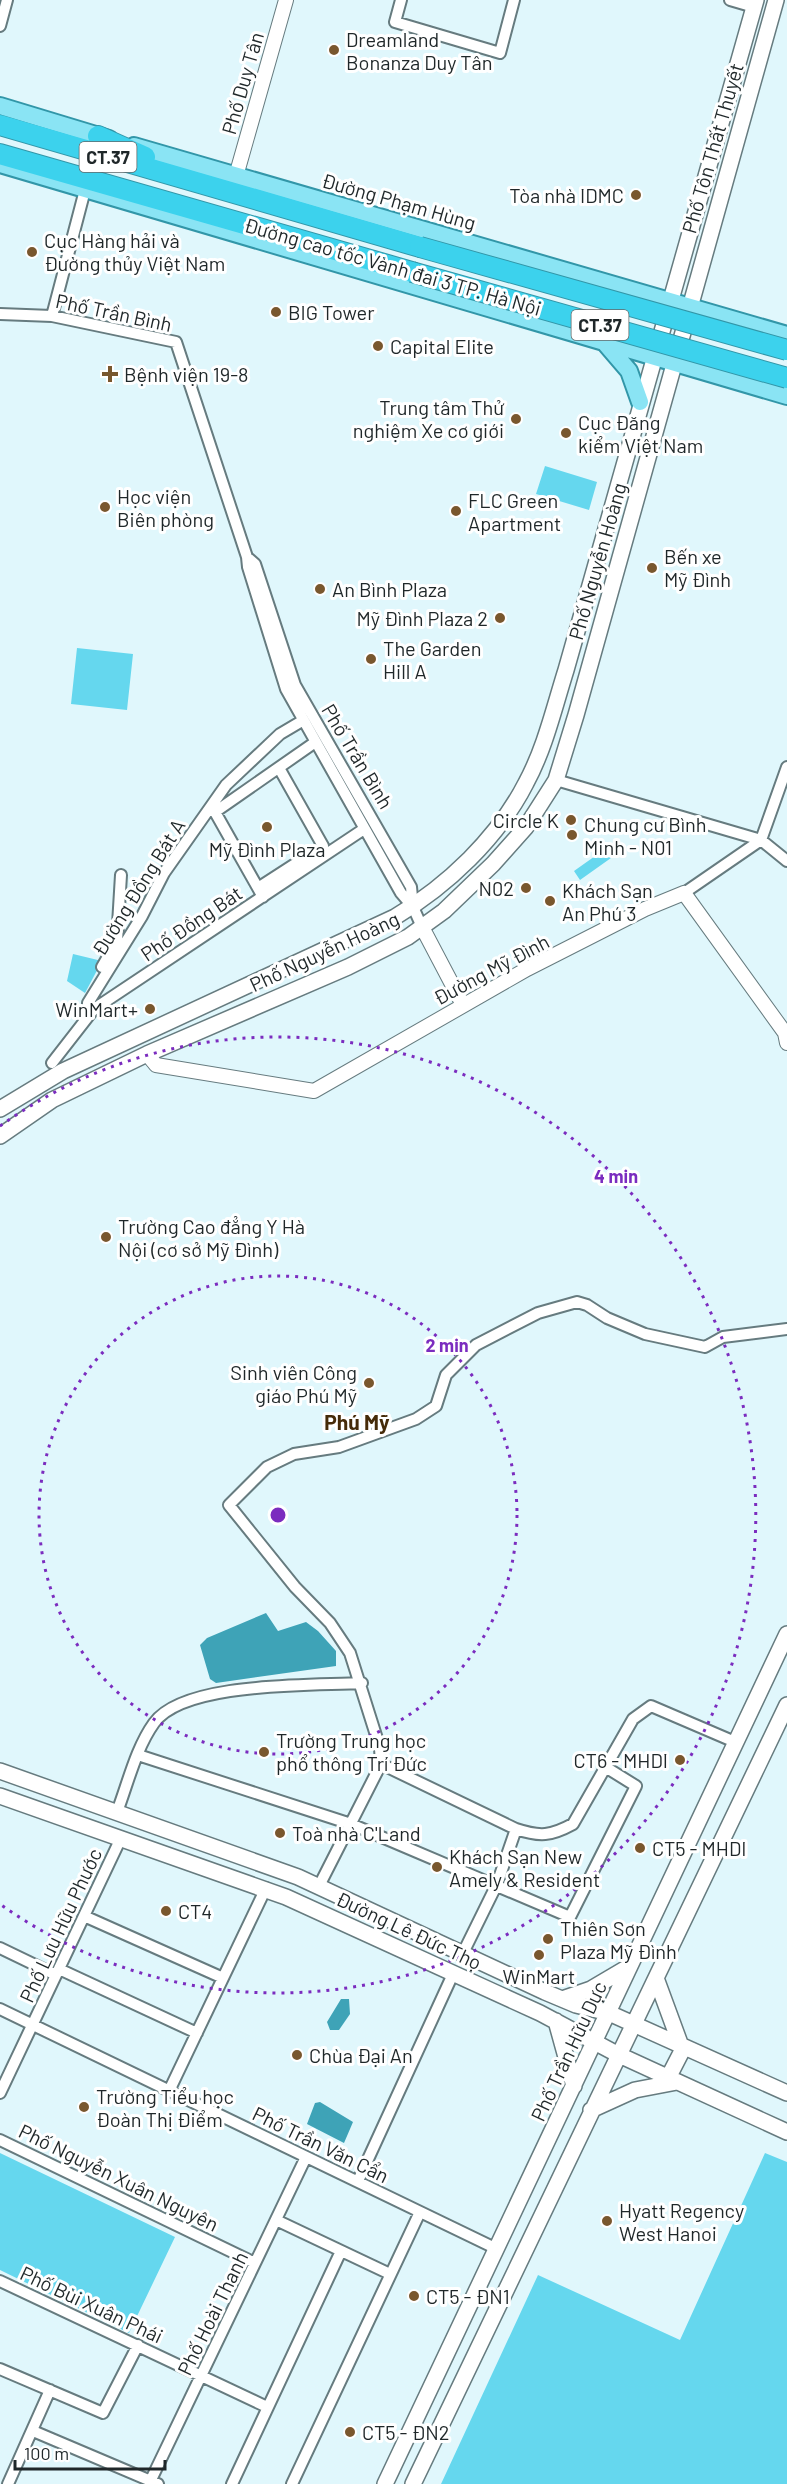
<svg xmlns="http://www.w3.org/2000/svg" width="787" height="2484" font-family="Barlow,sans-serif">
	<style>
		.green { fill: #65d7ee }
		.water { fill: #3ea3b7 }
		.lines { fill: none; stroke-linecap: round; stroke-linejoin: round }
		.minor-casing { stroke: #667b7f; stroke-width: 14 }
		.tertiary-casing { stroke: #667b7f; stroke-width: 16 }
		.secondary-casing { stroke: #667b7f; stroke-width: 18 }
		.primary-casing { stroke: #3296a8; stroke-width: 20 }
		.motorway-casing { stroke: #3296a8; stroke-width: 22 }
		.minor { stroke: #fff; stroke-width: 10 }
		.tertiary { stroke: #fff; stroke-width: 14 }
		.secondary { stroke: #fff; stroke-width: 15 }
		.primary { stroke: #8ae4f4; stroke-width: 16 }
		.motorway { stroke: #3cd2ed; stroke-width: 20 }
		.motorway-bridge-casing { stroke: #3296a8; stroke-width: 22; stroke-linecap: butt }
		.motorway-bridge { stroke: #3cd2ed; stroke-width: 20 }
		.ring { fill: none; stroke: #7b2cbf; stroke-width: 3; stroke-dasharray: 3 6 }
		.poi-dot { fill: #79572e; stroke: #fff; stroke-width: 2 }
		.labels { text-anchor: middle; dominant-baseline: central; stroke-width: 6; stroke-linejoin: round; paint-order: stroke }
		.shield { fill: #fff; stroke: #626869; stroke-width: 1.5 }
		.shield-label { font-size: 18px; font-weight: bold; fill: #1f2729 }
		.poi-label { font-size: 20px; fill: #1f2729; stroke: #fff; text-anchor: start }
		.street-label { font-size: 20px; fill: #1f2729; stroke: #fff }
		.neighbourhood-label { font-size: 21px; font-weight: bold; fill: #452b09; stroke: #fff }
		.centre { fill: #7b2cbf; stroke: #fff; stroke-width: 3 }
		.ring-label { font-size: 18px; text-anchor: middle; font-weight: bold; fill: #7b2cbf; stroke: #fff; stroke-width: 6; stroke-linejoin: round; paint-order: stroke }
	</style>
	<rect width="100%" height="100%" fill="#e0f7fc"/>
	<path class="green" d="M545,466L597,482L589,510L536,494Z
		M77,648L133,654L127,710L71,704Z
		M605,849L611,858L580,880L574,871Z
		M73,954L102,961L85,993L67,981Z
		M0,2153L175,2237L129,2333L0,2270Z
		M765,2153L787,2162V2484H441L538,2275L680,2340Z"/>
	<path class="water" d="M266,1613L278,1631L306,1622L318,1631L336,1651V1666L216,1683L210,1679L200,1645L207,1638Z
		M341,1999H349L350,2014L339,2030H330L327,2022Z
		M320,2102L353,2122L344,2143L307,2124L315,2103Z"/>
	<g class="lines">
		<defs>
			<path id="minor" d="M401,0L395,22L500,53L514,0
				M730,0L754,7
				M0,26L7,0
				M0,314L52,316L176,342L247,557L248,567L286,689L401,893L413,907L422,927
				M52,316L85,190
				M247,557L255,564L295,685L411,887L413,907
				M556,780L761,840L787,861
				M258,888L323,846L279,768
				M684,893L761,840L787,767
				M263,897L215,812L314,743
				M102,967L117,941L121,875
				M88,1003L142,916L164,873L226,785L280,734L302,721
				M52,1063L94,1009L364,829
				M138,1755L351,1824L570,1917L636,1786L607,1768
				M381,1764L516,1829L497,1884L463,1953
				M117,1812C128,1783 136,1748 154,1723C184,1681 313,1686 362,1683
				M516,1829C540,1837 551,1836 573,1824L633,1719L651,1706L735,1742
				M319,1886L381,1764L380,1748L350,1653L330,1623L295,1587L229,1505L267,1467L294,1454L339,1447L416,1419L436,1406L446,1375L476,1345L538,1313L577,1302L587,1305L607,1318L645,1334L705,1347L723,1337L787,1329
				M84,1916L223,1978
				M0,1948L56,1975
				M59,1969L197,2033
				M0,2009L497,2249
				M169,2091L266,1888
				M0,2093L121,1838
				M0,2140L255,2263
				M358,2181L453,1974
				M276,2220L390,2274
				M0,2281L267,2407
				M0,2369L103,2413L138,2345
				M33,2431L158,2484
				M8,2484L50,2390
				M149,2484L306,2157
				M232,2484L341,2251
				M292,2484L420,2212"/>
			<path id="tertiary" d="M236,176L286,0
				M422,927L463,1005
				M147,1054L156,1065L314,1091L527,969L645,909L684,893L785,1033L787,1043"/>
			<path id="secondary" d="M0,1109L63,1071L395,917C447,886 498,838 526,783C545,748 554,708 566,670L756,0
				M0,1136L52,1100L147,1054L348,967L408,937L444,911L493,864L526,827L556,780L576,715L776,0
				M0,1771L298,1877L545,1992L576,2005L609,2013L787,2093
				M0,1796L286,1897L540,2013L617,2054L787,2132
				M656,1978L681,2046
				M562,1999L591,1989L630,1966
				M556,2021L574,2086
				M668,2078L684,2047
				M591,2110L635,2090L677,2082
				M385,2484L787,1634
				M413,2484L787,1705"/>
			<path id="primary" d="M0,106L109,139
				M134,146L787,335
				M0,164L787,396
				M605,343L629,371L640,402"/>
			<path id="motorway" d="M0,125L420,247
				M98,136L145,157
				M0,154L412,272"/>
		</defs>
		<use href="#minor" class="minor-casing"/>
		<use href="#tertiary" class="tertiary-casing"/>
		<use href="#secondary" class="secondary-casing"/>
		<use href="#primary" class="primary-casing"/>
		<use href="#motorway" class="motorway-casing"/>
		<use href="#minor" class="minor"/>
		<use href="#tertiary" class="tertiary"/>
		<use href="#secondary" class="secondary"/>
		<use href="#primary" class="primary"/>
		<use href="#motorway" class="motorway"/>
		<defs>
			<path id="motorway-bridge" d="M420,247L787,350
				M412,272L787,378"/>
		</defs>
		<use href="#motorway-bridge" class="motorway-bridge-casing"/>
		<use href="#motorway-bridge" class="motorway-bridge"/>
	</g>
	<g class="ring">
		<circle cx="278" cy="1515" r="239"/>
		<path d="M0 1126A478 478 0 1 1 0 1904"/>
	</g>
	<g class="poi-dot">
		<circle cx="334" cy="50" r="6"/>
		<circle cx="636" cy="195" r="6"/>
		<circle cx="32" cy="252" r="6"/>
		<circle cx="276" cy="312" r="6"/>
		<circle cx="378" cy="346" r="6"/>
		<path d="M107 365h6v6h6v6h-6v6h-6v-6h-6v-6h6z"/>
		<circle cx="516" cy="419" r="6"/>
		<circle cx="566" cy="433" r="6"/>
		<circle cx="105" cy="507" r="6"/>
		<circle cx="456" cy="511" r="6"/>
		<circle cx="652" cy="568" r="6"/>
		<circle cx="320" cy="589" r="6"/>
		<circle cx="500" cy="618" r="6"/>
		<circle cx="371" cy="659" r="6"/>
		<circle cx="571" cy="820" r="6"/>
		<circle cx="267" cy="827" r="6"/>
		<circle cx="572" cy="835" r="6"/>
		<circle cx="526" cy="888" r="6"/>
		<circle cx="550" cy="901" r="6"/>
		<circle cx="150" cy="1009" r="6"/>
		<circle cx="106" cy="1237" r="6"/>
		<circle cx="369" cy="1383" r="6"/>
		<circle cx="264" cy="1752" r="6"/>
		<circle cx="680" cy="1760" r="6"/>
		<circle cx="280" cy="1833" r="6"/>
		<circle cx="640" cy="1848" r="6"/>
		<circle cx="437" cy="1867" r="6"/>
		<circle cx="166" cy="1911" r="6"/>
		<circle cx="548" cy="1939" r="6"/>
		<circle cx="539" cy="1955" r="6"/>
		<circle cx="297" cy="2055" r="6"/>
		<circle cx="84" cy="2107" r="6"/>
		<circle cx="607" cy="2221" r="6"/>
		<circle cx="414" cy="2296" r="6"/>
		<circle cx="350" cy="2432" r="6"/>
	</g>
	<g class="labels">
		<g class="shield">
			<rect x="79.5" y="142" width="57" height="30" rx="4.5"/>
			<rect x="571.5" y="310" width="57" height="30" rx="4.5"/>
		</g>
		<g class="shield-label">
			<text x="108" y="157">CT.37</text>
			<text x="600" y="325">CT.37</text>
		</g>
		<g class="poi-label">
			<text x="346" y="39">Dreamland<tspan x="346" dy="23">Bonanza Duy Tân</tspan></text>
			<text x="624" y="195" text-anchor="end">Tòa nhà IDMC</text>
			<text x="44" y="240">Cục Hàng hải và<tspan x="44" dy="23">Đường thủy Việt Nam</tspan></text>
			<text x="288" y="312">BIG Tower</text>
			<text x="390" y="346">Capital Elite</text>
			<text x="124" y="374">Bệnh viện 19-8</text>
			<text x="504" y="407" text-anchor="end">Trung tâm Thử<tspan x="504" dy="23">nghiệm Xe cơ giới</tspan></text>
			<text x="578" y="422">Cục Đăng<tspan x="578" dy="23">kiểm Việt Nam</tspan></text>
			<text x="117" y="496">Học viện<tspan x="117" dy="23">Biên phòng</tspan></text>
			<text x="468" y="500">FLC Green<tspan x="468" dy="23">Apartment</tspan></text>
			<text x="664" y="556">Bến xe<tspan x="664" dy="23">Mỹ Đình</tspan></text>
			<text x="332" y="589">An Bình Plaza</text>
			<text x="488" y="618" text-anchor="end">Mỹ Đình Plaza 2</text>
			<text x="383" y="648">The Garden<tspan x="383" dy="23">Hill A</tspan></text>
			<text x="559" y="820" text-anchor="end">Circle K</text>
			<text x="584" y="824">Chung cư Bình<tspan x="584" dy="23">Minh - N01</tspan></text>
			<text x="267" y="849" text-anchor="middle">Mỹ Đình Plaza</text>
			<text x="514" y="888" text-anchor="end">N02</text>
			<text x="562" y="890">Khách Sạn<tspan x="562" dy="23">An Phú 3</tspan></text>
			<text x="138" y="1009" text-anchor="end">WinMart+</text>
			<text x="118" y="1226">Trường Cao đẳng Y Hà<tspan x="118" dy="23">Nội (cơ sở Mỹ Đình)</tspan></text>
			<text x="357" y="1372" text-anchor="end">Sinh viên Công<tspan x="357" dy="23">giáo Phú Mỹ</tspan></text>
			<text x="276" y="1740">Trường Trung học<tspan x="276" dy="23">phổ thông Trí Đức</tspan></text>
			<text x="668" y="1760" text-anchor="end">CT6 - MHDI</text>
			<text x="292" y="1833">Toà nhà C'Land</text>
			<text x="652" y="1848">CT5 - MHDI</text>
			<text x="449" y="1856">Khách Sạn New<tspan x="449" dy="23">Amely &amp; Resident</tspan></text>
			<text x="178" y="1911">CT4</text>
			<text x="560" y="1928">Thiên Sơn<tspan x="560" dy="23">Plaza Mỹ Đình</tspan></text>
			<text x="539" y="1976" text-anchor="middle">WinMart</text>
			<text x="309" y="2055">Chùa Đại An</text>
			<text x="96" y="2096">Trường Tiểu học<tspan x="96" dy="23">Đoàn Thị Điểm</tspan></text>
			<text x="619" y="2210">Hyatt Regency<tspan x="619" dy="23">West Hanoi</tspan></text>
			<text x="426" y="2296">CT5 - ĐN1</text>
			<text x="362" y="2432">CT5 - ĐN2</text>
		</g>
		<g class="street-label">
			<text transform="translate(242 83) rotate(-74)">Phố Duy Tân</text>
			<text transform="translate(712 148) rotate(-74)">Phố Tôn Thất Thuyết</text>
			<text transform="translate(399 201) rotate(16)">Đường Phạm Hùng</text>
			<text transform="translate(393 266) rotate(16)">Đường cao tốc Vành đai 3 TP. Hà Nội</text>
			<text transform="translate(114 312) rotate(12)">Phố Trần Bình</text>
			<text transform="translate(597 561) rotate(-74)">Phố Nguyễn Hoàng</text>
			<text transform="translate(358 756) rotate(59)">Phố Trần Bình</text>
			<text transform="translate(138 887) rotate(-58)">Đường Đồng Bát A</text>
			<text transform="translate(191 923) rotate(-34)">Phố Đồng Bát</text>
			<text transform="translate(324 951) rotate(-25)">Phố Nguyễn Hoàng</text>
			<text transform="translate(491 969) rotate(-28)">Đường Mỹ Đình</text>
			<text transform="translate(60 1925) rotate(-65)">Phố Lưu Hữu Phước</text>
			<text transform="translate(409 1930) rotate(25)">Đường Lê Đức Thọ</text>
			<text transform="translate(568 2051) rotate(-65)">Phố Trần Hữu Dực</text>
			<text transform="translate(321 2144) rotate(26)">Phố Trần Văn Cẩn</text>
			<text transform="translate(119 2177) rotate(26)">Phố Nguyễn Xuân Nguyên</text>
			<text transform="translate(92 2304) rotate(25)">Phố Bùi Xuân Phái</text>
			<text transform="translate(212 2313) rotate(-64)">Phố Hoài Thanh</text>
		</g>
		<g class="neighbourhood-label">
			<text x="357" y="1421">Phú Mỹ</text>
		</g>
	</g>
	<circle cx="278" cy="1515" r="9" class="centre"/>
	<g class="ring-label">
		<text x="616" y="1183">4 min</text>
		<text x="447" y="1352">2 min</text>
	</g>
	<path d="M15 2460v9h150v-9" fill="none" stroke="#1f2729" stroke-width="3"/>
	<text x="24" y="2460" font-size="18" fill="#1f2729" stroke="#ffffff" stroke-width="4.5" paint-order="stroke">100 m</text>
</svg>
